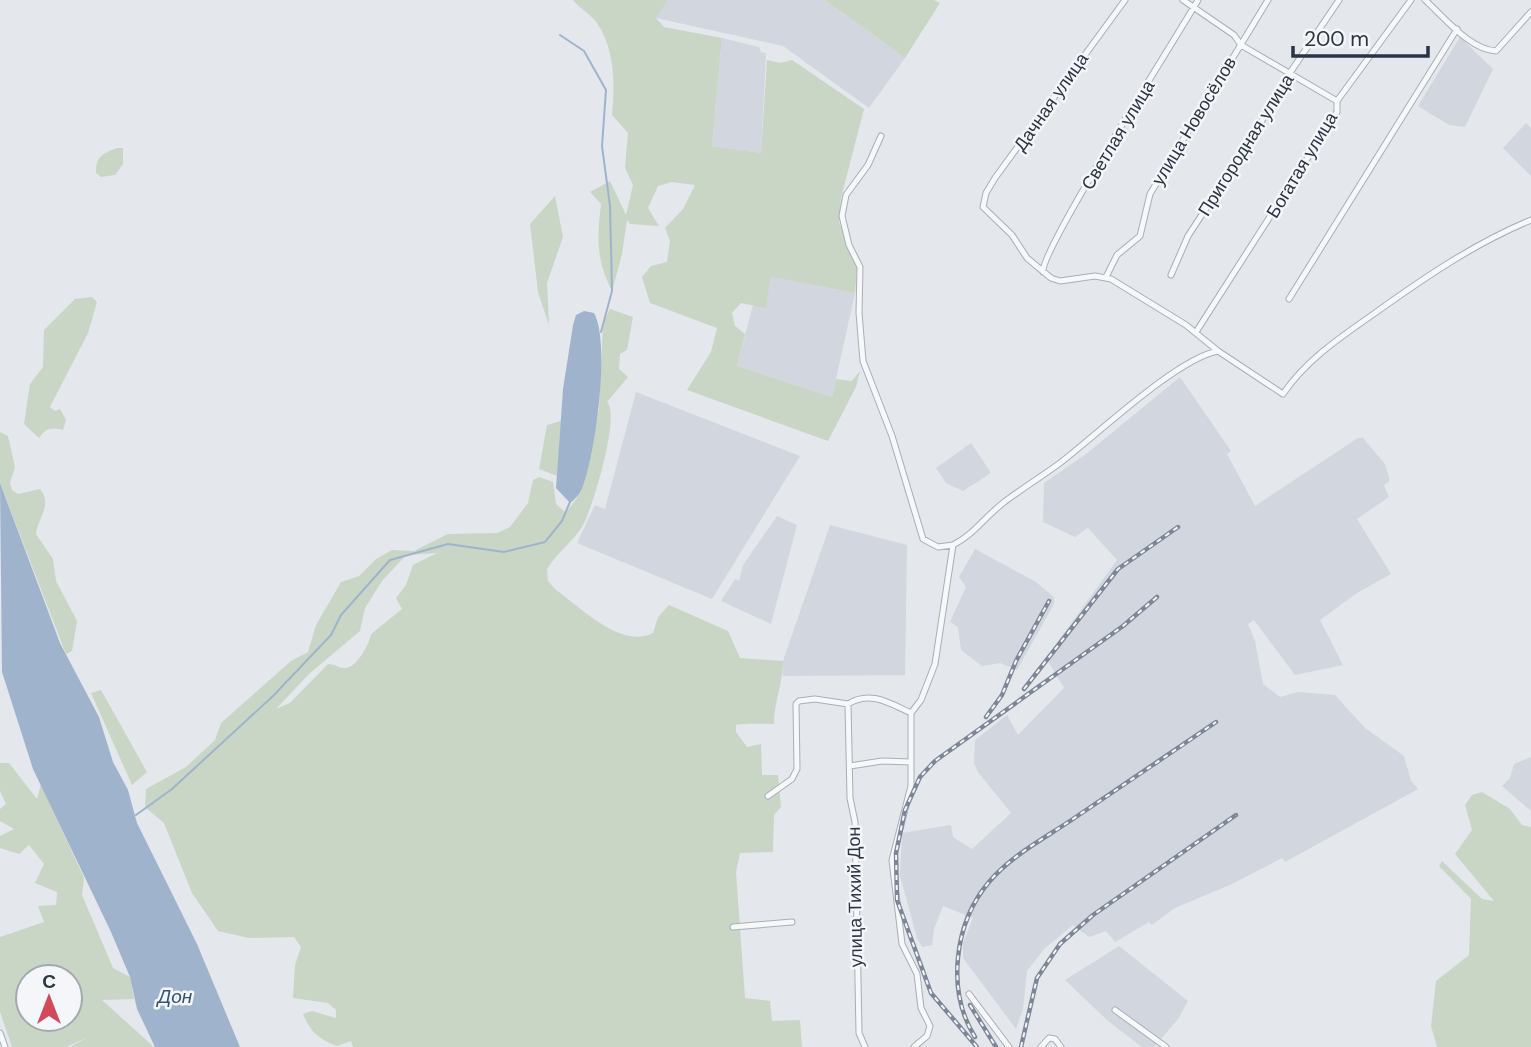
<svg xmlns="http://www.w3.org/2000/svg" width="1531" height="1047" font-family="'DM Sans',sans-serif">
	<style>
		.built { fill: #d2d6de }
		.green { fill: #c9d6c5; fill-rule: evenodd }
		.water { fill: #9fb4cc }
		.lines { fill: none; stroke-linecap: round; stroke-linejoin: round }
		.stream { stroke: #9fb4cc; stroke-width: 2 }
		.minor-casing { stroke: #a9aeb7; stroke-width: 7 }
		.minor { stroke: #f7f8fa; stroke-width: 5 }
		.rail-casing { stroke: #7d8696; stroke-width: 4.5 }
		.rail { stroke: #f4f6f9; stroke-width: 2; stroke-dasharray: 5; stroke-linecap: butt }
		.labels { text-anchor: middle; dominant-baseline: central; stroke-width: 5; stroke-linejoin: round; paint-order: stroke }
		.street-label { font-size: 18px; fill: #2b3445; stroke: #f4f6f9 }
		.water-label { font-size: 19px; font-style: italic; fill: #34527a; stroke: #f4f6f9 }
	</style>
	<rect width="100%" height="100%" fill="#e4e7ec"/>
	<path class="built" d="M668,0H825L905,58L869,108L783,46L656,18Z
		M1460,37L1493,69L1465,127L1449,125L1418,106Z
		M722,38L759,47L761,52L766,53L761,153L712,146Z
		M1526,123L1531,128V176L1503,148Z
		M771,277L855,293L832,397L737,366L753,305L766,307Z
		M1180,377L1231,451L1227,454L1255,506L1358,438H1363L1385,464L1390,481L1384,485L1389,497L1357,519L1391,574L1357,593L1320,620L1343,665L1295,675L1254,620L1248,624L1255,641L1263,684L1280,697L1298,692L1335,695L1365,728L1404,756L1411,781L1418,789L1285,862L1282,858L1232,884L1175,908L1152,925L1149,922L1115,942L1106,931L1089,937L1073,925L1044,949L1027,971L1023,1009L1016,1029L963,958V943L973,918L943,906L934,929L932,945L922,947L917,938L900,876L902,833L951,825L953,837L972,849L1011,813L978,772L974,763L975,740L1007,715L1018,735L1064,688L1046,658L1117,560L1088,528L1075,537L1043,522L1044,483L1086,454Z
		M636,392L800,456L712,599L577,543L595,505L605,509Z
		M971,443L991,473L963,491L946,483L936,468Z
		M777,516L797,525L771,624L721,601L735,579L739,581L743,565Z
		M830,525L907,545L905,675L783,676V661Z
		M975,549L1036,582L1054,597V604L1017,670L1000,663L982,666L961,650L958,627L950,622L966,587L959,577Z
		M1531,757V811L1502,786L1510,778L1514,764Z
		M1119,946L1188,1001L1178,1019L1154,1047H1142L1107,1020L1065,980Z"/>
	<path class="green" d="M573,0H668L656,18L664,27L722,38L712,146L761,153L767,60L780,63L792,60L864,109L841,198L839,222L857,267L855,293L771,277L766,308L741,303L732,313L735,326L745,334L737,366L832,397L836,379L852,381L860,371L856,387L828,441L687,390L711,352L717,328L650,303L642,277L651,266L667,262L670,241L665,228L683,209L695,185L672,182L658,186L648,208L659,226L630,224L627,220L622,254L612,291C596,260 597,237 601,204L590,192L610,181L626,215L633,185L625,168L628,133L612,115C615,85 615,49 597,23C591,14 580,9 573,0Z
		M825,0H934L940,3L905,58Z
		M117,148H123V164L115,175L101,177L96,173C96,156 102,154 117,148Z
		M555,196L563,237L547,283L549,325L538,292L530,224Z
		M92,297L97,302L88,333L50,407L55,411L60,409L66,420L63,430C51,427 46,428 39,438L24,424L30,384L43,367L44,330L75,299Z
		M610,309L633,317L627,350L620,354L619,369L628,377L607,402C621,415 592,510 582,527C572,542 557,553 547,569L548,581L556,590C582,608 620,649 653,633L658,617L669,605L728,631L740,658L783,661C783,684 774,701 774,724C767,724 742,723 736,725V732L747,747L761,744L762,775H778L781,807L774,815L773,852L740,853L736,872L745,998L770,1001L772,1021L800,1020L802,1047H353L351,1041L337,1046C319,1040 310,1031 303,1014L312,1011L336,1018V1010L328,1003L293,998L295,965L301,947L294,937L249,938L218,931L192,893L164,823L145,807L146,789L186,767L215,740L221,723L291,661L308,652L316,625L341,582L359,576L376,559L392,550L414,551L448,534L497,533L510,527L528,503L533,480L539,477L553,482L556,504L566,513L581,492L599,410L603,323ZM437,553L413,565L406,585L396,598L402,609L371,634C370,643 356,670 344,668C338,668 336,664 328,664L290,703L276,709L309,674L360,631L365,608L382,581L406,555Z
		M561,421L557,476L539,469L547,425Z
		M0,432L8,436L15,467L10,483L12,490L18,494L40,489C53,504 38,518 36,534L53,559L56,581L77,621L72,651L66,654L0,483Z
		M101,690L147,772L132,785L91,693Z
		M0,763H9L37,799L41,784L84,878L82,895L113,968L130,977L134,999L102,1000L154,1047H70L88,1037L66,1047H12L0,1012V937L44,922L38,906L56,905L57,892L35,883L44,864L29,845L19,854L0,848V836L14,829L0,821V809L6,804L0,791ZM28,977H70V1019H28Z
		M1482,792L1510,809L1522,825L1531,827V1047H1437L1431,1026L1436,981L1469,955L1471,899L1439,866L1442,861L1482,899L1494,901L1455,854L1472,830L1465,805L1472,795Z"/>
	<path class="water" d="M584,311L594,313C611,343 595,459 581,491C579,495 574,500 570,503L556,488L563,389L573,325L576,315Z
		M0,483L60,643L99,717L113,762L128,790L137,823L197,944L240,1047H155L137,1009L130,977L111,932L33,769L2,672Z"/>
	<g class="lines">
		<path class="stream" d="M560,35L584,51L606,90L602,146L610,206L612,291L601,332
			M136,815L172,789L273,696L331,635L341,615L390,560L448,544L504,552L545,542L562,521L570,502"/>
		<defs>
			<path id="minor" d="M1125,0L995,178L986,193L983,207L1012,235L1027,258L1051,278L1060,281L1095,276L1111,279L1186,325L1218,351L1283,394C1307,359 1341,337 1375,313C1424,278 1475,243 1531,220
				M1183,0L1234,35L1241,45L1337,101
				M1425,0C1444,17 1470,50 1496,51L1531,12
				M881,136L868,165L846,195L842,216L849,245L860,267L859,313L863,361L892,436L923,539L938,547L953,545
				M1043,272C1040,251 1177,37 1198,0
				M1171,275L1188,236L1259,127L1271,101L1339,0
				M1106,277L1117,255L1140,236L1150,194L1268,0
				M1289,299L1457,29
				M1196,332L1337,112V101L1411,0
				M848,704L850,798L855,822L859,1033L865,1047
				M850,766L882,761L911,762
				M768,796L792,779L797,769L796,704L799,701L815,699L848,704C870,690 889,703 911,713
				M733,927L792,922
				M969,994L1009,1047
				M1115,1010L1166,1047
				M0,1033L5,1047
				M914,1047L927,1036L930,1026L921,1008L917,974L902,944L892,860L911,786V713L921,700L935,664L953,545C973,535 985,517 1003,503C1021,489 1041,477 1060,463C1097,435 1176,359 1218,351
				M1041,1047L1049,1038L1055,1039L1061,1047"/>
		</defs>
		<use href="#minor" class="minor-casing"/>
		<use href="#minor" class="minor"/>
		<defs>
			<path id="rail" d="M1024,689L1118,569L1178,527
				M986,717L1002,695L1016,661L1049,601
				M970,1005L996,1047
				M975,1037C946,991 954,923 989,882C1011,856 1043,839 1070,821C1119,788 1168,755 1216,722
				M977,1047L931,993L897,900L896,853L905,810L920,777L935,761L1123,626L1157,597
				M1021,1047L1037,978L1060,944L1093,915L1236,815"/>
		</defs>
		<use href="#rail" class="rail-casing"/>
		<use href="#rail" class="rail"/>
	</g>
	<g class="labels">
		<g class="street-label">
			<text transform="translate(1051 102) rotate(-55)">Дачная улица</text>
			<text transform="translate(1194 121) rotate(-59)">улица Новосёлов</text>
			<text transform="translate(1118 135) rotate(-59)">Светлая улица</text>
			<text transform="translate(1246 145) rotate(-58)">Пригородная улица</text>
			<text transform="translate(1302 165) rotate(-59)">Богатая улица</text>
			<text transform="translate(855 897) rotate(-91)">улица Тихий Дон</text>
		</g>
		<g class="water-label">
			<text x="175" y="996">Дон</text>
		</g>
	</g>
	<g transform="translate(49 998)"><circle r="33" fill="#f4f6f9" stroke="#a4a8b1" stroke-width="2"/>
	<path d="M0-5L12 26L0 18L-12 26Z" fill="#d1495b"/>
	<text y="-10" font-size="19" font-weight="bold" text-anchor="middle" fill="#2b3445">С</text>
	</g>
	<path d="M1293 46v10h135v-10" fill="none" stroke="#2b3445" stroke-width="3.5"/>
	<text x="1304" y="46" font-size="21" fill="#2b3445" stroke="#f4f6f9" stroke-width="5" paint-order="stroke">200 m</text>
</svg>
